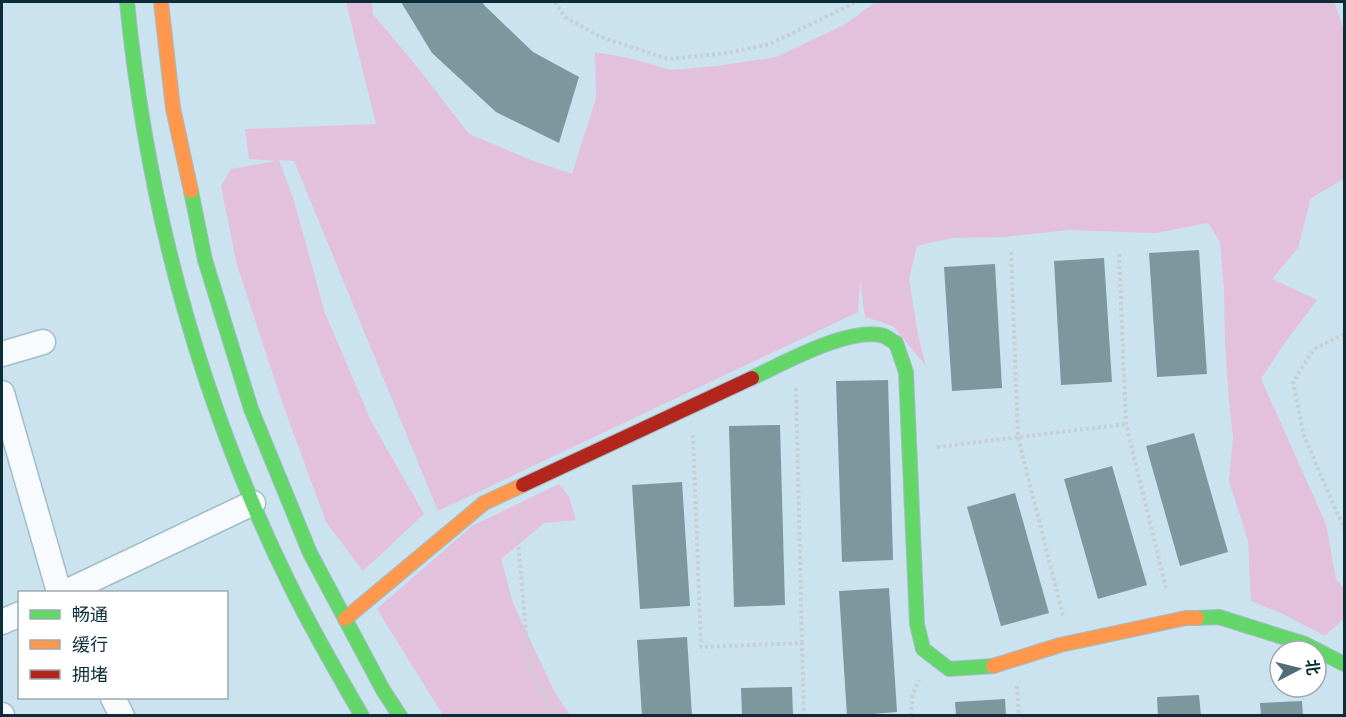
<svg xmlns="http://www.w3.org/2000/svg" width="1346" height="717" font-family="'Space Grotesk','Noto Sans SC',sans-serif">
	<style>
		.green { fill: #e3c0dc }
		.building { fill: #7d979e }
		.lines { fill: none; stroke-linecap: round; stroke-linejoin: round }
		.street-casing { stroke: #a2bcc8; stroke-width: 27 }
		.fast-casing { stroke: #a2bcc8; stroke-width: 16 }
		.slow-casing { stroke: #a2bcc8; stroke-width: 16 }
		.jam-casing { stroke: #a2bcc8; stroke-width: 16 }
		.path { stroke: #c6cfd3; stroke-width: 4; stroke-dasharray: 3 3; stroke-linecap: butt }
		.street { stroke: #f7fbfd; stroke-width: 24 }
		.fast { stroke: #63d668; stroke-width: 14 }
		.slow { stroke: #ff974d; stroke-width: 14 }
		.jam { stroke: #b3261e; stroke-width: 14 }
	</style>
	<rect width="100%" height="100%" fill="#cbe3ef"/>
	<path class="green" d="M346,2H372L373,14L418,68L469,134L531,160L572,174L596,98L595,52L629,58L671,70L717,66L776,57L844,25L876,2H1334L1344,30V179L1311,198L1298,248L1272,279L1317,300L1284,344L1261,379L1326,524L1336,579L1344,589V618L1325,636L1283,614L1251,601L1248,541L1229,481L1233,437L1229,401L1225,342L1224,290L1220,242L1208,223L1156,233L1069,230L1005,237L951,238L917,246L909,279L918,335L926,366L893,326L865,317L860,280L858,312L438,511L294,161L279,160L294,201L325,313L371,421L424,514L363,571L326,522L281,399L237,265L221,186L231,169L276,161L249,159L245,129L376,124Z
		M559,484L569,497L576,520L544,523L501,559L513,603L554,691L570,715H443L377,609L472,526Z"/>
	<path class="building" d="M401,2H482L485,6L533,52L579,77L559,143L496,112L432,53Z
		M1199,250L1207,374L1157,377L1149,253Z
		M1104,258L1112,382L1061,385L1054,261Z
		M995,264L1002,388L952,391L944,267Z
		M888,380L893,560L842,562L836,381Z
		M780,425L785,605L734,607L729,426Z
		M1194,433L1228,552L1180,566L1146,446Z
		M1112,466L1147,585L1098,599L1064,479Z
		M682,482L690,606L640,609L632,485Z
		M1015,493L1049,613L1001,626L967,507Z
		M889,588L897,712L847,716L839,591Z
		M687,637L692,716H642L637,640Z
		M792,687L793,716H742L741,688Z
		M1199,695L1201,716H1158L1157,697Z
		M1005,699L1006,716H956L955,702Z
		M1302,701L1303,716H1261L1260,703Z"/>
	<g class="lines">
		<defs>
			<path id="street" d="M2,354L43,342
				M2,393L59,592
				M66,592L253,503
				M2,622L20,614
				M113,698L122,716
				M2,715V716"/>
			<path id="fast" d="M127,2C147,204 200,402 290,585C312,630 337,673 362,716
				M191,191L205,260L251,409L310,553L383,690L400,716
				M752,378C784,363 850,326 884,336C888,338 892,341 896,343L906,372L917,624L923,649L949,669L993,666
				M1197,618L1219,617L1305,644L1344,664"/>
			<path id="slow" d="M161,2L173,108L191,191
				M345,619L484,503L523,485
				M993,666L1060,645L1186,618H1197"/>
			<path id="jam" d="M523,485L752,378"/>
		</defs>
		<use href="#street" class="street-casing"/>
		<use href="#fast" class="fast-casing"/>
		<use href="#slow" class="slow-casing"/>
		<use href="#jam" class="jam-casing"/>
		<path class="path" d="M555,2L565,17L601,37L668,59L726,53L770,44L852,4L854,2
			M1344,2V3
			M1011,252L1018,437L1063,616
			M1119,254L1126,424L1166,588
			M1344,334L1314,349L1293,382L1304,436L1344,529
			M796,388L802,645
			M693,435L701,647L802,643L804,716
			M937,447L1126,424
			M516,517L529,667L556,716
			M1017,686L1019,716
			M911,716L913,693L919,680"/>
		<use href="#street" class="street"/>
		<use href="#fast" class="fast"/>
		<use href="#slow" class="slow"/>
		<use href="#jam" class="jam"/>
	</g>
	<rect width="1346" height="717" fill="none" stroke="#0b2d3a" stroke-width="6"/>
	<rect x="18" y="591" width="210" height="108" fill="#ffffff" stroke="#9dabb0" stroke-width="1.5"/>
	<rect x="30" y="610" width="30" height="9" fill="#63d668" stroke="#9dabb0" stroke-width="1.5"/>
	<text x="72" y="621" font-size="18" fill="#0b2d3a">畅通</text>
	<rect x="30" y="640" width="30" height="9" fill="#ff974d" stroke="#9dabb0" stroke-width="1.5"/>
	<text x="72" y="651" font-size="18" fill="#0b2d3a">缓行</text>
	<rect x="30" y="670" width="30" height="9" fill="#b3261e" stroke="#9dabb0" stroke-width="1.5"/>
	<text x="72" y="681" font-size="18" fill="#0b2d3a">拥堵</text>
	<g transform="translate(1298 669) rotate(83)"><circle r="28" fill="#ffffff" stroke="#9dabb0" stroke-width="1.5"/>
	<path d="M0-4.5L10 22L0 15L-10 22Z" fill="#4e6d79"/>
	<text y="-9" font-size="16" font-weight="bold" text-anchor="middle" fill="#0b2d3a">北</text>
	</g>
</svg>
